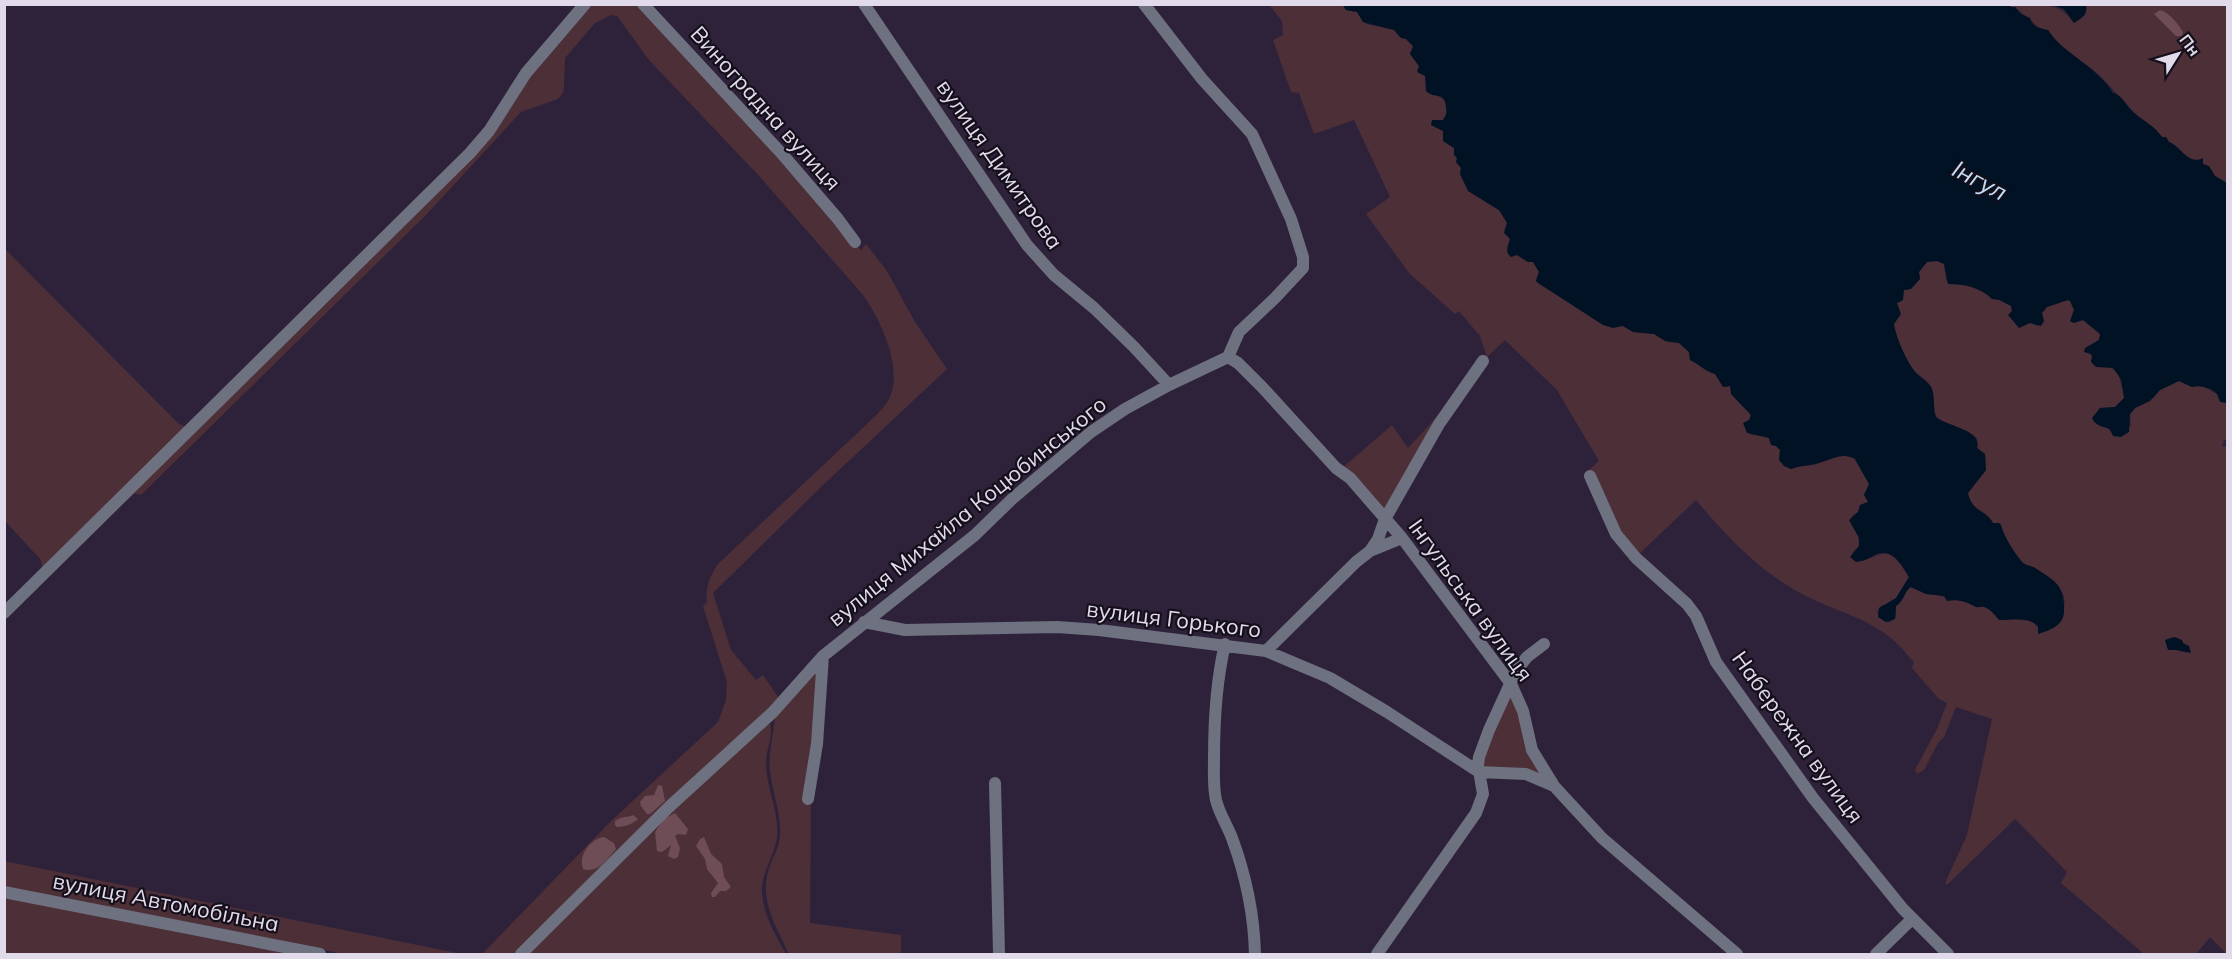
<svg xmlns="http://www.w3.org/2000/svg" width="2232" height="959" font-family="Mulish,sans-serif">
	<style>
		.green { fill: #4d2f38; fill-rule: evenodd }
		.forest { fill: #6f4d57 }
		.water { fill: #001224 }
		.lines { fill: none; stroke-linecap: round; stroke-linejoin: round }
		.minor { stroke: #6e717f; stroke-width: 12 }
		.tertiary { stroke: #6e717f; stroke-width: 12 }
		.labels { text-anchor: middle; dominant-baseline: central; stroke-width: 4.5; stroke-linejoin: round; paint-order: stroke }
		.street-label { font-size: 22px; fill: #e1daeb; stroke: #140f1a }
		.water-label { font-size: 24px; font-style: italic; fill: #c3def8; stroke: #140f1a }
	</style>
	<rect width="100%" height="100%" fill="#2e223b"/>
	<path class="green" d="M589,5H641L849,238L861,250L866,244L887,271L915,322L947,369L822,486L713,593L731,650L756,680L763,675L780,700L516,954H482L611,821L718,722L726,700L727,682L703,606L707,602C705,587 710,576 718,564L867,424C873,418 881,411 886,404C907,374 881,320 863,295L760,177L649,60L617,16L611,15L595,23L565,58L564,87L563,93L558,99L521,112L426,215L141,495L131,493L473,155L517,92Z
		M1269,5H1343L1346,10L1357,12L1366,24L1394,30L1401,38L1406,39L1414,47L1410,53L1419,66L1417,71L1424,74L1433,94L1446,100C1446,108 1449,114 1443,120H1435L1431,125L1443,131L1446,143L1454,148L1457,158L1456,162L1461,168L1460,174L1469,191L1501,212L1507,223L1504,230L1510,239C1508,245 1504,252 1511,256L1517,255L1528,262H1533L1539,272L1536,278L1538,283L1595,318C1603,327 1612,326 1623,326L1633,332L1654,334L1668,342L1679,343L1689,352L1690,360L1715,374L1726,387L1730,386L1733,396L1750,414L1751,418L1747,421L1751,435H1763L1769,438L1771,444L1776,446L1780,450L1779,457L1791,469L1806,464L1819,463L1843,455L1854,458L1869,484L1867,491L1864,493L1868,502L1860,505L1858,512L1853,515L1850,522L1858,535L1859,546L1853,552L1854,560L1856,562C1888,554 1888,543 1909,577L1896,598L1891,603L1881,606L1877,612C1882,621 1888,627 1896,617V606C1905,600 1904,591 1910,587L1926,594L1938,595L1952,600L1956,599L1971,603L1976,607H1985L1992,612L1997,618L2032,621L2039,629L2044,632C2052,628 2055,622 2060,615C2075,594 2050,578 2035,568C2030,565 2026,566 2022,562C2014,553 2004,537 2001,525L1999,523H1993C1984,511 1971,509 1968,493L1986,470L1985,454L1977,448V438C1969,434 1940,420 1937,417C1932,410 1935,395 1930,385C1925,377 1915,374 1911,366C1904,354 1897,341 1894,327C1893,320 1897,312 1896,304L1903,300V290H1908L1920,279L1919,272L1927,262L1937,261L1944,264L1946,280L1951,284L1964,283L2011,306L2013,320L2016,324L2030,323L2038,326L2044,321L2042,313L2047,307L2068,300L2071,301L2074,310L2071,318L2085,321L2100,334L2099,340L2085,348C2095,365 2118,362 2121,384C2122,390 2125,392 2124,398L2115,407L2100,408L2095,416L2112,433L2131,426L2130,414L2135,408L2153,398L2160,390L2179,381L2192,387C2202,384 2209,390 2217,394L2218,399L2227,403V440H2224L2222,446L2228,447L2227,954L2210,937L2196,954H2144L2061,883L2067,872L2015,819L1947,885L1945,883L1967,835L1992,719L1956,707L1944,737L1938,743L1924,770L1917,774L1915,770L1937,729L1947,703L1939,699L1912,668L1914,662C1907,655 1900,645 1892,639C1868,618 1833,610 1806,596C1762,574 1727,537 1696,500L1637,556L1617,534L1589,470L1599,461L1557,390L1505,340L1487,357L1480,336L1459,311L1455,314L1409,273L1366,214L1390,197L1354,120L1314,134L1299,93L1291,92L1273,40L1283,35L1282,21ZM2174,637C2182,638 2186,646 2187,653L2176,650L2167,639Z
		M2008,5C2036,5 2058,0 2074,23L2085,15L2086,5H2227V183L2215,176L2210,168L2203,164V159C2186,164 2182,147 2169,142L2166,137H2162C2157,129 2142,120 2135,113C2120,100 2112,86 2097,73C2081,59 2059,48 2048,30H2042L2015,7H2011Z
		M4,248L179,424L187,427L42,568L41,560L5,521Z
		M1458,394L1386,514L1341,469L1392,425L1408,448Z
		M817,666L811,799L810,923L901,935V954H789C777,928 760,902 768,872C771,859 780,848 780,834C781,812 772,791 770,770C768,752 774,734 775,716Z
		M1510,695L1545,775L1485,767L1482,757Z
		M768,721C776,731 766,749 766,761C765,786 780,812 777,838C774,858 760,874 762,895C764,916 776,936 786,954H526L620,860Z
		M4,861L462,954H344L5,887Z
		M5,897L296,954H5Z"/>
	<path class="forest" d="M2160,10C2169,12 2178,24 2183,32L2182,36H2176L2154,14Z
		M658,785L662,786L665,801L650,814H647L641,806L640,802L645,796L654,795Z
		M675,813L688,829L686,835L678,834L675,836L680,848L678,857L674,859L668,856L671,845L662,852L657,851L655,832L664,819Z
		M633,815L638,819C633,824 624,827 617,827L615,825V821C621,816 627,818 633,815Z
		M604,837L614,843L616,849C607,859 598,874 583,869C578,856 590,839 604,837Z
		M704,837L711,854L722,864L724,877L731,887L726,891H720L715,897H712L711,893L718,883L707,869L705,859L696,846L700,839Z"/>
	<path class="water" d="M1343,5L2008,4L2011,7H2015L2021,14L2030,18C2033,28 2040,28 2048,30C2063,54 2097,66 2113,93C2122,95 2126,105 2133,112C2142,120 2156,127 2162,137H2166L2169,142C2181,146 2188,166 2203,158V164L2209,166L2215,176L2227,183V403L2220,402C2219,399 2219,396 2216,393C2211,388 2200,385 2192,387L2179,381L2160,390L2150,401L2135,408L2130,414L2129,432L2121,437L2113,436L2110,429C2104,427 2095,426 2092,418L2100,408L2115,407L2124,398L2121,379L2113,368L2096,367L2091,362L2092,356L2091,354L2084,352L2085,348L2099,340L2100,334L2083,320L2074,323L2070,321L2074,310L2070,301L2068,300L2047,307L2042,313L2044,321L2041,326L2030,323L2019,328L2008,315L2012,311L2011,306L2000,300L1992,299C1981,287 1963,284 1948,284L1944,264L1937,261L1927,262L1919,272L1920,279L1911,289L1904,290L1903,300L1897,303L1901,314L1894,324C1896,338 1908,365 1917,374C1922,379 1927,381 1931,387C1936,395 1932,413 1937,418C1947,426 1983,430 1977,448L1985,454L1986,470L1968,493C1972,513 1986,509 1993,523H1999L2001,525C2004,537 2014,552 2022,562C2026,566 2030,565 2035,568C2055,581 2065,585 2064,611C2064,625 2051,630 2038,634V626C2027,616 2013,620 1999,620C1995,615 1991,609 1984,607C1979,606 1979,609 1974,606C1964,601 1958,599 1947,601L1944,596L1926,594L1911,587C1904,591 1905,600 1896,606L1895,619L1886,622L1878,617L1879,608L1896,598L1909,577C1902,565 1891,546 1875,555C1868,559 1864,561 1856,562L1850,557L1859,546V538L1849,520L1858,512L1860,505L1868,502L1864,495L1869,484L1855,459C1843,452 1832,459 1819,463C1811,466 1801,465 1791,469L1784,466L1779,460L1780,450L1776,446L1771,445L1769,438L1747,433L1743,423L1749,420L1751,415L1731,394L1730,386L1723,387L1715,374C1706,372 1699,364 1690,360L1689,352L1679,343L1665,341L1654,334L1633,332L1623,326L1613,328L1603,325L1538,283L1536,281L1539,272L1533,262H1528L1517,255L1511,257C1504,252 1509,245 1510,239L1504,233L1507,223L1499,210L1468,191L1460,174L1461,168L1456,162L1457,158L1454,155V148L1443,141V131L1431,125L1432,120H1443C1446,115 1447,114 1446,107C1444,90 1435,100 1426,91L1425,76L1417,72L1419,66L1410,54L1413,46L1406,39L1401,38L1394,30L1363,22L1357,12L1346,10Z
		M2053,5H2086C2088,15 2082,18 2074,23L2064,9Z
		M2174,637L2182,640L2183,643L2189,646L2191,653L2177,650H2168L2165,640Z"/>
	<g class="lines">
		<path class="minor" d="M643,4L783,155L838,219L855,242
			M864,4L1027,245L1054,275L1094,308L1134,347L1169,385
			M1228,357L1238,363L1262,387L1336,468L1350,478L1402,538L1511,684L1523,711L1532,750L1554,786L1602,838L1737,954
			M1590,476L1616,534L1636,558L1687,604L1696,616L1716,662L1813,798L1903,909L1948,954
			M1370,551L1378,539L1385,519L1439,424L1483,361
			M4,613L470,153L489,131L526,73L585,4
			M864,622L905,630L1057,627L1099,630L1266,651L1330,678L1387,712L1479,772L1526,774L1554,786
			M1225,644C1216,682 1214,720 1214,758C1214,772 1213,787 1216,800C1219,813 1227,825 1232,838C1246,876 1254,914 1255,954
			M1266,651L1356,562L1370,551L1402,538
			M995,783L999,954
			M808,799L817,744L823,656
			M521,954L669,807L773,712L823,656L975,535L1012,499L1091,432L1125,409L1169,385L1228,357L1239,332L1275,298L1303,268V257L1291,219L1252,134L1202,79L1144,4
			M1377,954L1476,813L1483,794L1478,765L1479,757L1489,730L1516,671L1527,657L1544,644
			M1876,954L1912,919"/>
		<path class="tertiary" d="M4,892L320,954"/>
	</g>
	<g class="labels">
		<g class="street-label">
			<text transform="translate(766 108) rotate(48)">Виноградна вулиця</text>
			<text transform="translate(1000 164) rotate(55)">вулиця Димитрова</text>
			<text transform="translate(967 511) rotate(-39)">вулиця Михайла Коцюбинського</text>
			<text transform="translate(1471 600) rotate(54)">Інгульська вулиця</text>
			<text transform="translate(1174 619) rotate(7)">вулиця Горького</text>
			<text transform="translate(1798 737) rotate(54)">Набережна вулиця</text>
			<text transform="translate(166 902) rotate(11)">вулиця Автомобільна</text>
		</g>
		<g class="water-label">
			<text transform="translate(1980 180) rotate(28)">Інгул</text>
		</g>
	</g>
	<rect width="2232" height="959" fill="none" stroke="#e1daeb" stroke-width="12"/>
	<g transform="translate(2178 54) rotate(53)" stroke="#140f1a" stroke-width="4.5" paint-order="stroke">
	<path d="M0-4.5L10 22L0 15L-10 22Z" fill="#e1daeb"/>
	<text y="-9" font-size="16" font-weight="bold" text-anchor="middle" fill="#e1daeb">Пн</text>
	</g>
</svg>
